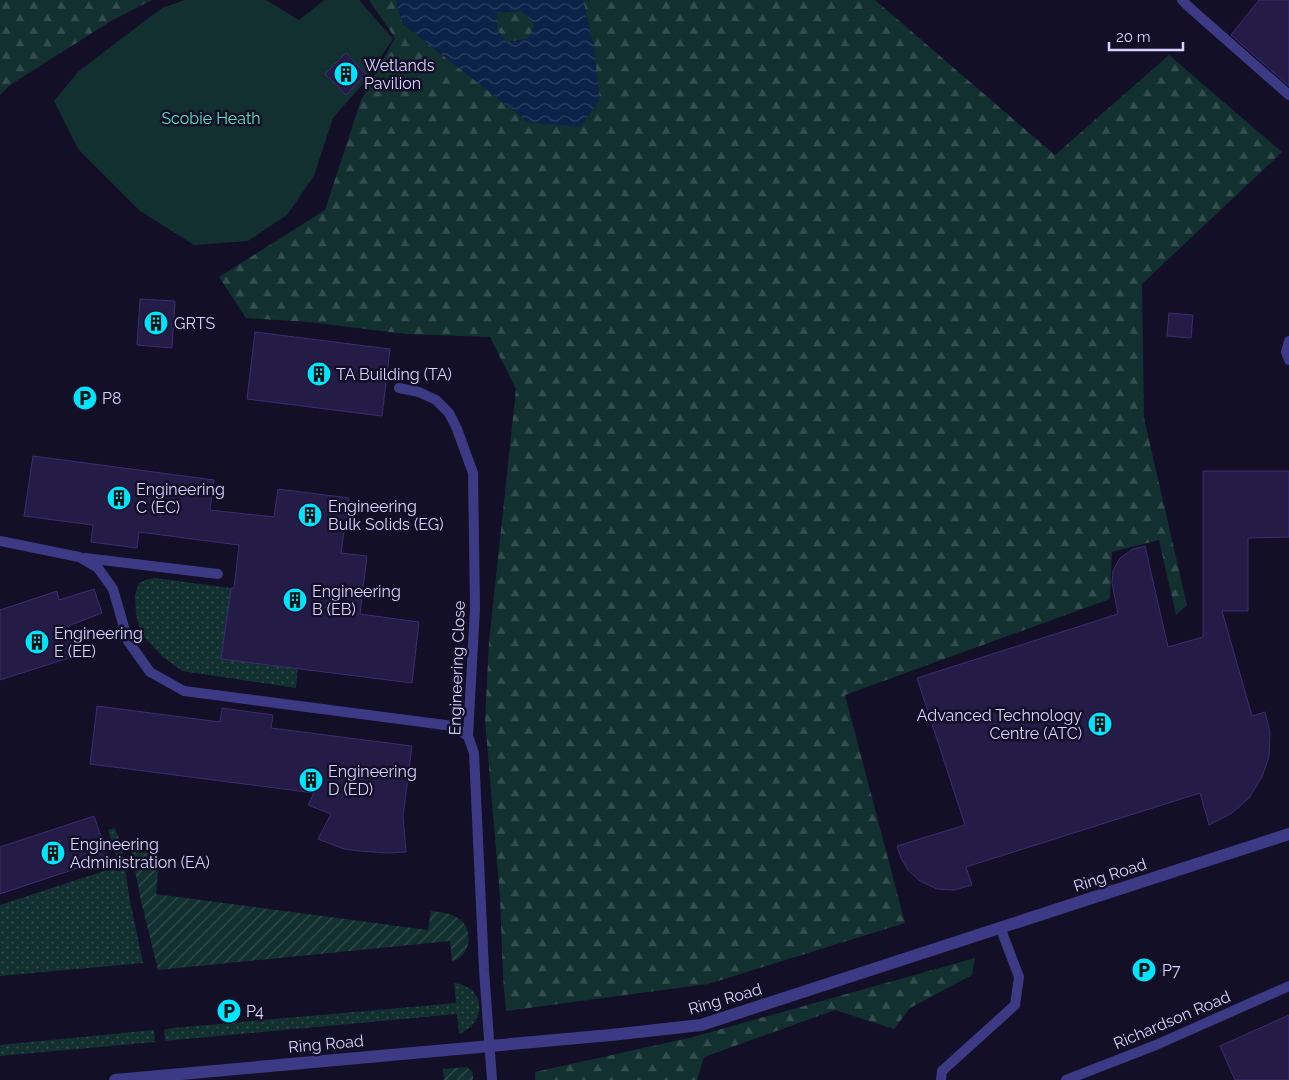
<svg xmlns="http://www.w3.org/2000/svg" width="1289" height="1080" font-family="Raleway,sans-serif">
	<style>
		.grass { fill: url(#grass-dots) }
		.forest { fill: url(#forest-firs) }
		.park { fill: #12302f }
		.garden { fill: url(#garden-furrows) }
		.water { fill: url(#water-waves); fill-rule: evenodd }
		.building { fill: #241b47; stroke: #3b2d73 }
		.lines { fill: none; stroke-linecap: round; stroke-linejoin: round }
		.service { stroke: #3d3a85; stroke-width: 10 }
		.minor { stroke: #3d3a85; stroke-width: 12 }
		.labels { text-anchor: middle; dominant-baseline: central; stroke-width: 5; stroke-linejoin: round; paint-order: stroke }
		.poi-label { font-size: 16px; fill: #d9d4ff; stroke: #130f26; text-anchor: start }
		.park-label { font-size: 16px; fill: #5fe0c0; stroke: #130f26 }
		.street-label { font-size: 16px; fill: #d9d4ff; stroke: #130f26 }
	</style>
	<defs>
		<pattern id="grass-dots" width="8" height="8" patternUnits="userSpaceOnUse" patternTransform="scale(1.25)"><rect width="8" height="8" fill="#12302f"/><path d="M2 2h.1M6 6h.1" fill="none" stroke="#344d4e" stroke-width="1.8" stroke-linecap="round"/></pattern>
		<pattern id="forest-firs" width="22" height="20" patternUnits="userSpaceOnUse" patternTransform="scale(1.25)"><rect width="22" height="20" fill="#12302f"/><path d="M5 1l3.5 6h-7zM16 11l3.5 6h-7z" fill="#344d4e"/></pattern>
		<pattern id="garden-furrows" width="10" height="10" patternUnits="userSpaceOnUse" patternTransform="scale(1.25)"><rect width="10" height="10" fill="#12302f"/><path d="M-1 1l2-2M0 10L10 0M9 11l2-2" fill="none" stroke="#344d4e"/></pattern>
		<pattern id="water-waves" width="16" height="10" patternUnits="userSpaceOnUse" patternTransform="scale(1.25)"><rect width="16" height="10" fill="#0c2248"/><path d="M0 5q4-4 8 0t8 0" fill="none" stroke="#2f4163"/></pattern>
	</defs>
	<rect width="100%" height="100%" fill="#130f26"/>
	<path class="grass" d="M155,578L231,588L222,659L298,669L296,688L182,671L163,657L141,634L136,615L135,595L139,583L145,580Z
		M115,828L121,844L130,901L143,963L0,976V905L119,866L108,830Z
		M454,983C486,987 488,1022 459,1034L457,1014L165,1041L164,1030L173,1028L456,1003Z
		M154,1030L155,1042L0,1056V1045Z"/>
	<path class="forest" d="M0,0H152L111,21L10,85L0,95Z
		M369,0H396L403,24L528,122L594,49L583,0H875L1055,155L1169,55L1282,152L1142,284L1144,418L1187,605L1176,615L1159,540L1112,552L1110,599L845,695L905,923L708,984L506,1011L503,978L500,897L485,720L489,642L516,389L490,337L406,334L308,322L246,318L219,277L325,210L361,100L395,38Z
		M522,11L535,25L528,39L508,42L497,30V12Z
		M975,958L972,975L910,1008L894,1029L835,1010L704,1057L697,1080H535V1072L693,1037Z"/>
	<path class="park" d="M185,0H266L299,20L324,0H359L393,39L362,85L333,118L314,176L287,215L248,241L194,245L140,211L78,149L54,101L78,72L126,35L162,8Z"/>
	<path class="garden" d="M133,842L159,862L156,894L428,930L431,911C440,912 450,913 458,918C474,927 472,957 452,961L450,941L158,970L141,901L130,844Z
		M467,1067L473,1072V1080H444L443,1069Z"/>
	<path class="water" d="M396,0H583L594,49L600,100L580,127L528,122L403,24ZM522,11L535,25L528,39L508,42L497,30V12Z"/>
	<path class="building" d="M1259,0H1289V86L1231,35Z
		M346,53L366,74L346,95L325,74Z
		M140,299L175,301L172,348L137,345Z
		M1169,313L1193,315L1191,338L1167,336Z
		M255,332L390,349L382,416L247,399Z
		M33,456L214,480L210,510L274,517L278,489L349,498L341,553L367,556L360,614L419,622L412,683L221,659L231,588H234L239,545L139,532L137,548L91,542L93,525L24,516Z
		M1203,471H1289V537L1248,538V611H1222L1252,716L1265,712L1270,732L1269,757L1262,777L1249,798L1232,813L1209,825L1200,793L966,867L972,885L954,890L937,889L920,881L908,870L901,858L897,846L965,825L917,678L1118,614L1112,583L1113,571L1120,558L1133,549L1145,546L1168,647L1203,637Z
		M94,589L102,613L68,626L78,655L0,680V610L57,591L59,600Z
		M97,706L220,722L222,708L273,715L271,728L412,746L403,816L406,852L389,853L359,851L344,849L318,839L331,814L308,805L314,793L90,764Z
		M94,816L108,858L0,894V847Z
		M1289,1015V1080H1235L1220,1046Z"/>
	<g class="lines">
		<path class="service" d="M1182,0L1189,7L1289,95
			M1289,341L1286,352L1289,360
			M399,388L419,392L436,400L449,413L457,429L473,473L475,608L468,736L474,753L484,970L492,1080
			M0,541L79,557L98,568L113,589L128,641L150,672L184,691L453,726L468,736
			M85,558L218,574
			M941,1080L942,1071L1015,1005L1019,977L1000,927
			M1066,1080L1156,1045L1289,986"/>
		<path class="minor" d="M115,1080L611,1035L701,1025L1289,834"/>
	</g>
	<defs>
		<symbol id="building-disc" viewBox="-11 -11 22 22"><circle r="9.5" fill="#00e5ff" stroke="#130f26"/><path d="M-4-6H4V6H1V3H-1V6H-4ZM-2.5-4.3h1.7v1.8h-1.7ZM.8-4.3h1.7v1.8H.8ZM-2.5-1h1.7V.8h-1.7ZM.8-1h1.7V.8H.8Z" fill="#111"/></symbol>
		<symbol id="parking-disc" viewBox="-11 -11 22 22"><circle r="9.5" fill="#00e5ff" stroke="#130f26"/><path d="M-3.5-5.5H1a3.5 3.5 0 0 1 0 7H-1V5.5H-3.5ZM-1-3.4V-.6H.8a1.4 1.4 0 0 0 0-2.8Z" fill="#111"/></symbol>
	</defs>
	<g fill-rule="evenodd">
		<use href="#building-disc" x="332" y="60" width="28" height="28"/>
		<use href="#building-disc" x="142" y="309" width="28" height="28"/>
		<use href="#building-disc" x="305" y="360" width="28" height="28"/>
		<use href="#parking-disc" x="71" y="384" width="28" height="28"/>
		<use href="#building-disc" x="105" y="484" width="28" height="28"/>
		<use href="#building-disc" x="296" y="501" width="28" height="28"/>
		<use href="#building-disc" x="281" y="586" width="28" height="28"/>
		<use href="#building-disc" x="23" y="628" width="28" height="28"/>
		<use href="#building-disc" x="1086" y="710" width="28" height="28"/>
		<use href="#building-disc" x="297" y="766" width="28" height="28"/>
		<use href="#building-disc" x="39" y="839" width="28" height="28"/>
		<use href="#parking-disc" x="1130" y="956" width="28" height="28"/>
		<use href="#parking-disc" x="215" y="997" width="28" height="28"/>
	</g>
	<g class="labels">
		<g class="poi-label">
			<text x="364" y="65">Wetlands<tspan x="364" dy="18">Pavilion</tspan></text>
			<text x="174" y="323">GRTS</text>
			<text x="336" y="374">TA Building (TA)</text>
			<text x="102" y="398">P8</text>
			<text x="136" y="489">Engineering<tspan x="136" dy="18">C (EC)</tspan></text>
			<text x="328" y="506">Engineering<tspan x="328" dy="18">Bulk Solids (EG)</tspan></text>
			<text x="312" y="591">Engineering<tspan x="312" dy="18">B (EB)</tspan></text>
			<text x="54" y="633">Engineering<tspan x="54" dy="18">E (EE)</tspan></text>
			<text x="1082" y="715" text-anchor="end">Advanced Technology<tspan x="1082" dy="18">Centre (ATC)</tspan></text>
			<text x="328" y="771">Engineering<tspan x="328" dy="18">D (ED)</tspan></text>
			<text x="70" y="844">Engineering<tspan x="70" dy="18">Administration (EA)</tspan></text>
			<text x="1162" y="970">P7</text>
			<text x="246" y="1011">P4</text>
		</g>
		<g class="park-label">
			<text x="211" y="118">Scobie Heath</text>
		</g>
		<g class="street-label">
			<text transform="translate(457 668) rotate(-88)">Engineering Close</text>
			<text transform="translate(1110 875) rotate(-18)">Ring Road</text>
			<text transform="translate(725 999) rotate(-16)">Ring Road</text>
			<text transform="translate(1172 1020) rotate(-23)">Richardson Road</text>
			<text transform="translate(326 1044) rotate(-5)">Ring Road</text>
		</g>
	</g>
	<path d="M1109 42v8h74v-8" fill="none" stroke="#d9d4ff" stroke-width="2.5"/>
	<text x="1116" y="42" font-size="15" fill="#d9d4ff" stroke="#130f26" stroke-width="4" paint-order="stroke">20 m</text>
</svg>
